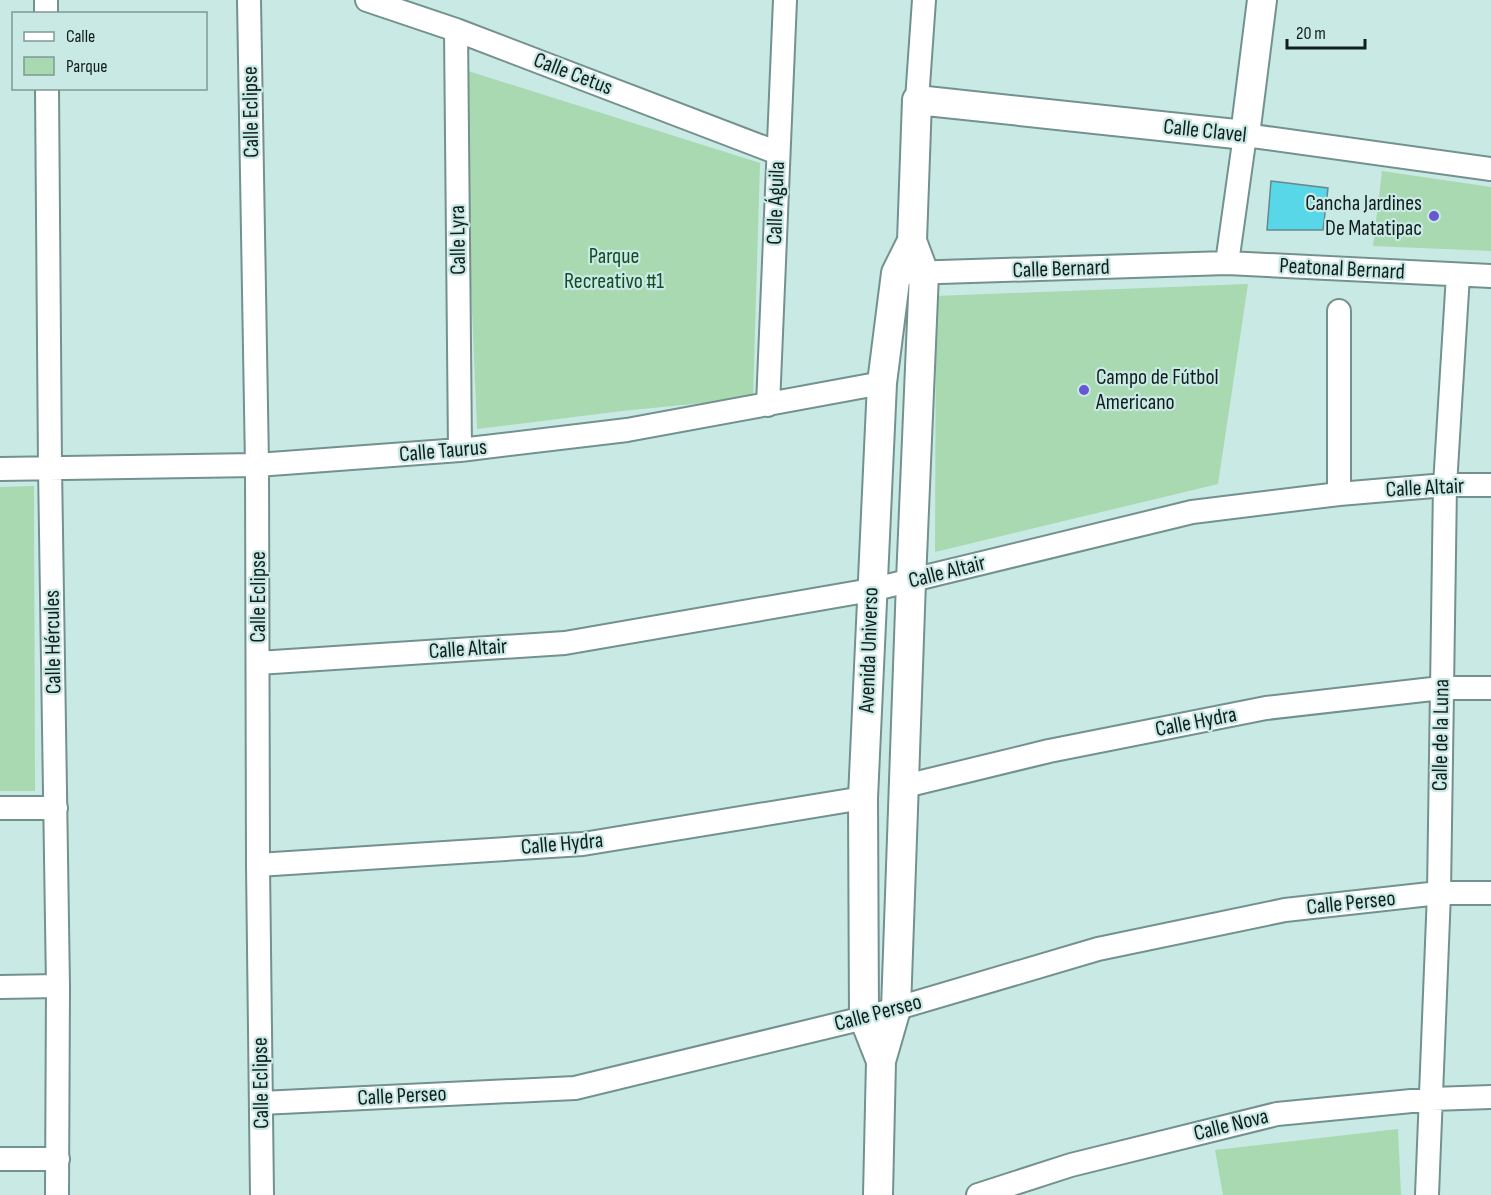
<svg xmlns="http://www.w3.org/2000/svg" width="1491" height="1195" font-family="'Sofia Sans Condensed',sans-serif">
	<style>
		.green { fill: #a8d9b0 }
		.building { fill: #58d7e8; stroke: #6a888c; stroke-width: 1.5 }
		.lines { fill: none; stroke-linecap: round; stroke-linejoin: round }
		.minor-casing { stroke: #73918e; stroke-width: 26 }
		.tertiary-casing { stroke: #73918e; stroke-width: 32 }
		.minor { stroke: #fff; stroke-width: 22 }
		.tertiary { stroke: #fff; stroke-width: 28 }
		.poi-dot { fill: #6757d1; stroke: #c9e9e5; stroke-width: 2 }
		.labels { text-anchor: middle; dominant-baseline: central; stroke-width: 4.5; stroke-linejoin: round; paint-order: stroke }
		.street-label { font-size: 22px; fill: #121e1d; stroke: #c9e9e5 }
		.poi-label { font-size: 22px; fill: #121e1d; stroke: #c9e9e5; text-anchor: end }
		.park-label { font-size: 22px; fill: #144b24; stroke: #c9e9e5 }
	</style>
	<rect width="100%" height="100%" fill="#c9e9e5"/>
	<path class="green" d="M462,69L760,163L753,398L622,411L477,429Z
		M1382,171L1491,187V251L1373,246Z
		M1248,284L1218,484L935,552L936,296Z
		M34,486L35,791H0V487Z
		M1398,1129L1401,1195H1223L1215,1150Z"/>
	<path class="building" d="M1271,181L1328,188L1323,230H1267Z"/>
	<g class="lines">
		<defs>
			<path id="minor" d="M46,0V14
				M249,0L257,465L258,865L262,1195
				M367,0L456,30L778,153
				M456,30L460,450
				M47,88L50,467L58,986L57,1195
				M917,100L924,0
				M1227,263L1245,135L1491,169
				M909,273L1227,263L1491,276
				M1339,311V494
				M768,405L785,0
				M0,469L257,465L460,450L627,430L882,383
				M258,663L565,643L871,590L1192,512L1339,494L1445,485H1491
				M905,786L1049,751L1266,708L1441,688H1491
				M0,808H56
				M258,865L583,844L863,798
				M0,987L58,986
				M261,1103L575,1088L864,1018L1098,949L1285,910L1439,893H1491
				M0,1159H58
				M978,1195L1071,1165L1277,1114L1432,1099L1491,1097
				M1427,1195L1439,893L1445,485L1458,275"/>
			<path id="tertiary" d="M881,1061L864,1018L863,798L882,383L896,273L912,241
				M878,1195L881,1061L896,1009L911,581L924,273L912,241L917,100L1245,135L1262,0"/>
		</defs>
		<use href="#minor" class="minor-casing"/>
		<use href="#tertiary" class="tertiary-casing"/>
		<use href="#minor" class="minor"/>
		<use href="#tertiary" class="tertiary"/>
	</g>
	<g class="poi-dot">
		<circle cx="1434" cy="216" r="6"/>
		<circle cx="1084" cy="390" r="6"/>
	</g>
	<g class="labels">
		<g class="street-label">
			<text transform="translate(573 74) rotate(21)">Calle Cetus</text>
			<text transform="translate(251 112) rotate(-91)">Calle Eclipse</text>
			<text transform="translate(1205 131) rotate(6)">Calle Clavel</text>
			<text transform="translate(776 203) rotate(-88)">Calle Águila</text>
			<text transform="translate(458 240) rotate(-91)">Calle Lyra</text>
			<text transform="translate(1061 269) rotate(-2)">Calle Bernard</text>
			<text transform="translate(1342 269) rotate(3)">Peatonal Bernard</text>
			<text transform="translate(443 451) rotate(-5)">Calle Taurus</text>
			<text transform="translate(1425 488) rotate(-3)">Calle Altair</text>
			<text transform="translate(947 572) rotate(-14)">Calle Altair</text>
			<text transform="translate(258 597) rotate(-90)">Calle Eclipse</text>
			<text transform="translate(53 642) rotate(-91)">Calle Hércules</text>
			<text transform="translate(468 649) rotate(-4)">Calle Altair</text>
			<text transform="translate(869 650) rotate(-88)">Avenida Universo</text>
			<text transform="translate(1196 722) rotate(-11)">Calle Hydra</text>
			<text transform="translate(1441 735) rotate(-89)">Calle de la Luna</text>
			<text transform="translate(562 844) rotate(-5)">Calle Hydra</text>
			<text transform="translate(1351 903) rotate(-6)">Calle Perseo</text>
			<text transform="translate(878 1013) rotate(-15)">Calle Perseo</text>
			<text transform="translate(261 1083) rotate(-91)">Calle Eclipse</text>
			<text transform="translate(402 1096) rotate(-3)">Calle Perseo</text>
			<text transform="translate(1231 1125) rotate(-14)">Calle Nova</text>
		</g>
		<g class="poi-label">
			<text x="1422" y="203">Cancha Jardines<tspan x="1422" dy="25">De Matatipac</tspan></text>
			<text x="1096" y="377" text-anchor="start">Campo de Fútbol<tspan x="1096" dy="25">Americano</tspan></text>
		</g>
		<g class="park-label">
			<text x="614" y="256">Parque<tspan x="614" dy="25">Recreativo #1</tspan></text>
		</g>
	</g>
	<rect x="12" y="12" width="195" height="78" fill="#c9e9e5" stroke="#809895" stroke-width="1.5"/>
	<rect x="24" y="32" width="30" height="9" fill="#ffffff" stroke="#809895" stroke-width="1.5"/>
	<text x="66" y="42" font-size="18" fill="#121e1d">Calle</text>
	<rect x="24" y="57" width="30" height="18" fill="#a8d9b0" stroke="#809895" stroke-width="1.5"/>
	<text x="66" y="72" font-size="18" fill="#121e1d">Parque</text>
	<path d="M1287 39v9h78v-9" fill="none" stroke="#121e1d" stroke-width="3"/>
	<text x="1296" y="39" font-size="18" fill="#121e1d" stroke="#c9e9e5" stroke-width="4.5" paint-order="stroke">20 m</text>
</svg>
